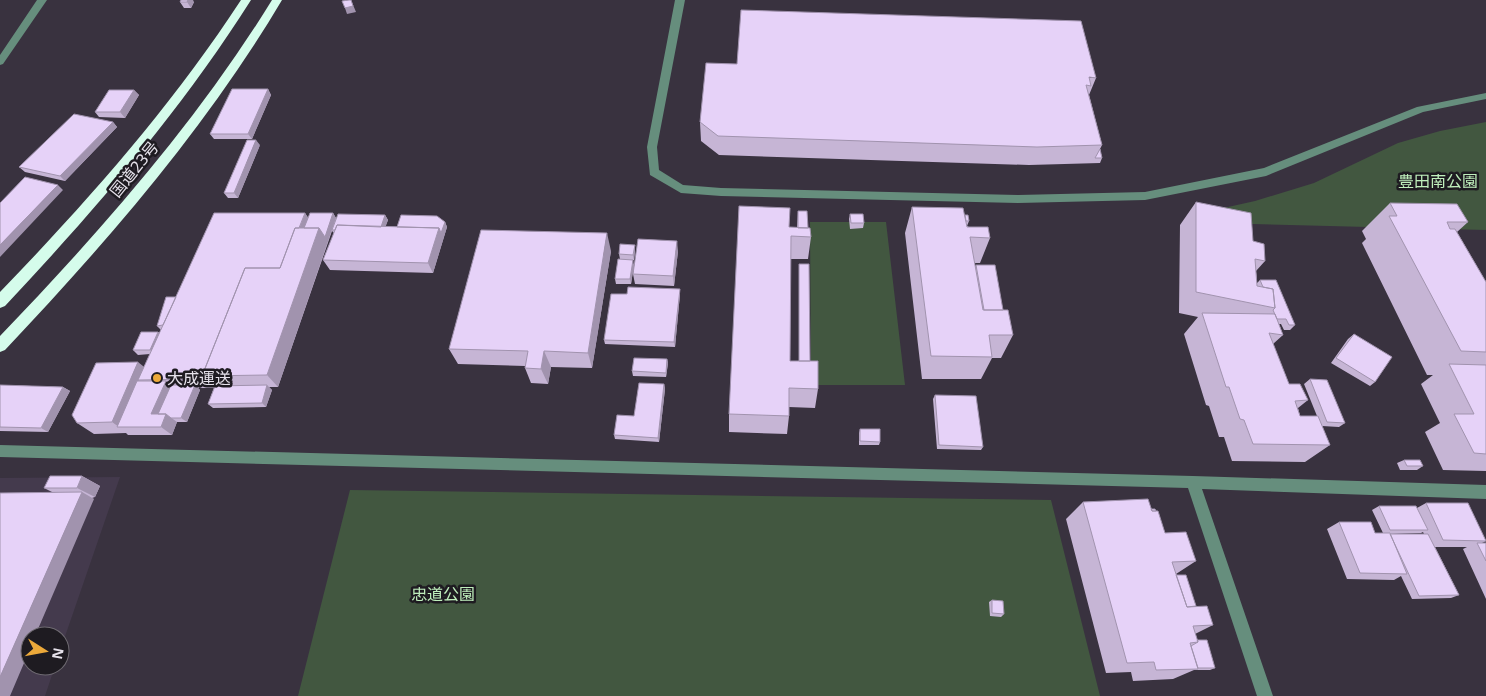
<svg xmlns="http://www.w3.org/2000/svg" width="1486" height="696" font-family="'Noto Sans','Noto Sans JP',sans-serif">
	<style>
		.built { fill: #443a4d }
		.green { fill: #425740 }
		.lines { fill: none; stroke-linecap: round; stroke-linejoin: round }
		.minor { fill: #668e7d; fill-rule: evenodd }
		.highway { fill: #d5fceb; fill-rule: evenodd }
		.wall { fill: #c6b5d5; fill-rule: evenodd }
		.shaded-wall { fill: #a193ae }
		.building { fill: #e6d2f8; stroke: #a193ae }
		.poi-dot { fill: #eca93a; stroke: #1e1b21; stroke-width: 2 }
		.labels { text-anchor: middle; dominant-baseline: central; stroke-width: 5; stroke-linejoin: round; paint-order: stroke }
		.street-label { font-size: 16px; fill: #e5e1ea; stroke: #1e1b21 }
		.park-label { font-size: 16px; fill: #bfefbc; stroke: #1e1b21 }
		.poi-label { font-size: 16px; fill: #e5e1ea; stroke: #1e1b21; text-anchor: start }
	</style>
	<rect width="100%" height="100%" fill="#39323f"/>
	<path class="built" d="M120,477L60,651V636H30V666H55L45,696H0V478Z"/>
	<path class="green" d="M1486,122V230L1215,223L1210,211L1255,201L1314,183L1398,143L1440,131Z
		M810,222H886L905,385H811Z
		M350,490L1051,500L1100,696H298Z"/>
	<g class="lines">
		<path class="minor" d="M37,0H47L3,64L0,65V55Z
			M675,0H685L657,147L659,170L683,185L721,188L1018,195L1145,192L1264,168L1417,107L1486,93V99L1423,112L1266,176L1145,200L1018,203L721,196L681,193L650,175L647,147Z
			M0,445L1193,476L1486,485V499L1202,489L1273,696H1257L1188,488L0,457Z"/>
		<path class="highway" d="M241,0H251C180,112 96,209 5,306L0,308V292C88,201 171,107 241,0Z
			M272,0H282C206,128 107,242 5,350L0,352V336C99,233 197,122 272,0Z"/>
	</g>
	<path class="wall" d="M180,2H194L191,8H184Z
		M737,64L1096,78L1089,95L1102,145L1100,149L1102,158L1100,163L1029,165L719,155L701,141L700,122Z
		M268,89L271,95L252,139H214L210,134Z
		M134,90L139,95L125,118L99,117L95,112Z
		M113,122L117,127L65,181L25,172L19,167Z
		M260,145L238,198H228L224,193Z
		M1196,202L1253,241L1265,261L1256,271L1257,283L1260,280L1295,325L1290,330H1284L1281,324H1279L1283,335L1273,344L1289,384L1308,400L1298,408L1300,416H1317L1304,384L1310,379L1345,423L1339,427L1322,426L1330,445L1305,462L1232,461L1224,437H1219L1209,406L1206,405L1184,334L1198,317L1179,313L1180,225Z
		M1390,203L1468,222L1457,232L1486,282V471L1443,470L1425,432L1440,423L1421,384L1433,375H1427L1362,243L1366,239L1362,231Z
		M912,207L965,215L969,221L967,226L990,238L980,263H975V267L976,265L1003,310L1013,335L1001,358H992L981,379H922L905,233Z
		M798,211L808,228L811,237L808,259H790V361H799V264L810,361L818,389L815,408L789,407V416L787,434L729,432V414L789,227L797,228Z
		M305,213L308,218L333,213L336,218L385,215L388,220L385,227H397L445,222L447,227L433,273L330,270L323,260L334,233L332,231L278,387H269L272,390L266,407L213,408L208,404L214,388H198L200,390L187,422H177L172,435H128L126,433L94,434L77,423L144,367L150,354L138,355L133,350L158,332L160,333L161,330L157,326L176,297Z
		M850,214L864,223L863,228L850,229L849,219Z
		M635,250L634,260H631L634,265L631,284H616L615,279L620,259L619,254Z
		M611,251L592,368L551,367L548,384L531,383L525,368V366L458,364L449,349Z
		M678,251L674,286L635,284L633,274Z
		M680,289V294L675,347L605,344L604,340L627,294Z
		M1354,334L1375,382L1370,386L1331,363L1348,339Z
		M667,359L668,363L666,377L633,376L632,371Z
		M664,384L665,389L659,442L615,439L614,435L634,416Z
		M0,385L63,387L70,391L48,432L0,431Z
		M935,395L983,447L981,450L937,449L933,399Z
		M860,429L880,442L879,445H859V433Z
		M1404,460L1423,466L1417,470H1400L1397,463Z
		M82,476L100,486L95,497L92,498L94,499L52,492L44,488Z
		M1083,502L1151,509L1165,533L1196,561L1176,574L1196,606L1213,625L1195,634L1197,640L1215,668L1210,670H1194L1173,679L1133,681L1131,672L1106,673L1066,519Z
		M1426,503L1486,541L1482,543H1486V599L1463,549L1467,547H1435L1459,595L1451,598L1412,599L1401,576L1394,580L1347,579L1327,529L1339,522L1375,533H1383L1372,510L1379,506L1417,508ZM1423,532L1424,534H1390L1421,533Z
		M992,600L1004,614L1001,617L990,616L989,602Z"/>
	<path class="shaded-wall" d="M188,0H193L194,2L191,8L187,2Z
		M351,0L356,12L347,14L345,8Z
		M268,89L271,95L252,139L248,134Z
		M134,90L139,95L125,118L120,112Z
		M113,122L117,127L65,181L60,176Z
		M256,140L260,145L238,198L234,193Z
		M58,185L63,190L0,257V245Z
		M305,213L312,223L283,272Z
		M333,213L336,218L278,387L267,375L319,228Z
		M385,215L388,220L382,237L379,231Z
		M445,222L447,227L433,273L428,263L439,228Z
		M607,233L611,251L592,368L588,353Z
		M677,241L678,251L674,286L673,276Z
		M635,245V250L634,260L633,255Z
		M633,260L634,265L631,284L630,279Z
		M680,289V294L675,347L674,342Z
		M158,332L163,336L155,354L150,350Z
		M544,351L551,367L548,384L541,369Z
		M667,359L668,363L666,377V373Z
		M138,362L153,374L138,380L147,387L119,427L112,422Z
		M166,381L176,390L164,418L151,414Z
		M664,384L665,389L659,442L658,438Z
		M195,385L200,390L187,422L181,418Z
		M267,385L272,390L266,407L262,403Z
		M63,387L70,391L48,432L41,428Z
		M166,414L177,422L172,435L161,427Z
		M82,476L100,486L95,497L77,488Z
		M82,492L94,499L35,636H30V649L10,696H0V677Z"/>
	<path class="building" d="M181,0H188L187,2H180Z
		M349,0H351L353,6L345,8L342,1Z
		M741,10L1081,21L1096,78L1089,77L1091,86L1086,85L1102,145L1037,147L718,136L700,122L706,63L737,64Z
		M232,89H268L248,134H210Z
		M109,90H134L120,112H95Z
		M74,114L113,122L60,176L19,167Z
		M247,140H256L234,193H224Z
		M1100,149L1102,158H1095Z
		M25,177L58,185L0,245V203Z
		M1196,202L1251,213L1253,241L1264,244L1265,261L1255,259L1257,286L1273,289L1275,308L1196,292Z
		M1390,203L1457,204L1468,222H1447L1450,229H1455L1486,282V352L1461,351L1389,216H1397Z
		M739,206L790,208L789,227L810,228L811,237L791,236L790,361H818V389L789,388V416L729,414Z
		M912,207L963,208L967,227H988L990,238L970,237L983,310H1008L1013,335H989L992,357L931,356Z
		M798,211H807L808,228H798Z
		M214,213H305L299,228H295L280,268H245L202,376L206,379L138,380Z
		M310,213H333L325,237L319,228H304Z
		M338,214L385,215L381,227L337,225L335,230H332Z
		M850,214H863L864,223H851Z
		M401,215L437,216L445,222L441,233L439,228L397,227Z
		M965,215H968L969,221H966Z
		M337,225L439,228L428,263L323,260Z
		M295,228H319L267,375L202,376L245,268H280Z
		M481,230L607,233L588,353L544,351L541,369L525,368L528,351L449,349Z
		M638,239L677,241L673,276L633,274Z
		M620,244L635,245L633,255L619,254Z
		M618,259L633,260L630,279H615Z
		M799,264H809L810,361H799Z
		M976,265H995L1003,310H984Z
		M1260,280H1276L1295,325H1289L1286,319H1277L1273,310L1275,308L1273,289L1263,287Z
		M628,287L680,289L674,342L604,340L611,294H627Z
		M166,297H176L163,325L157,326Z
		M1202,313L1275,314L1283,335L1269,333L1289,384H1300L1308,400L1295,401L1300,416H1318L1330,445L1253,444L1244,420L1240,419L1229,387H1226Z
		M141,332H158L150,350H133Z
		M1354,334L1392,357L1375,382L1336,358Z
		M634,358L667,359L666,373L632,371Z
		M138,362L112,422L77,423L72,415L96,363Z
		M1449,364L1486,365V454L1474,453L1454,414H1474Z
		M1310,379L1327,380L1345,423L1327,422Z
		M137,381H166L151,414H166L161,427H117Z
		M639,383L664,384L658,438L614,435L617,415L634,416Z
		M0,385L63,387L41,428L0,427Z
		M171,385H195L181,418H171L166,414H158Z
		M267,385L262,403L208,404L215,386Z
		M935,395L976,396L983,447L939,445Z
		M860,429H880V442L860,441Z
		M1404,460H1420L1423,466H1407Z
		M50,476H82L77,488H44Z
		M82,492L0,677V493Z
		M1148,499L1152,511H1158L1165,533L1186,532L1196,561L1172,562L1187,607L1207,606L1213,625L1193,626L1198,642L1190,643L1198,669L1156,670L1154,662L1127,663L1083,502Z
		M1426,503H1468L1486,541L1443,540Z
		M1379,506H1416L1428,530H1390Z
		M1151,509H1155L1156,511H1152Z
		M1339,522H1371L1375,533H1390L1407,574L1360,573Z
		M1390,534H1428L1459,595L1419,596Z
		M1477,543H1486V561Z
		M1176,575H1186L1196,606L1187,607Z
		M992,600L1003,601L1004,614L992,613Z
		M1197,640H1207L1215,668H1198L1191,646L1198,642Z"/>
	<circle class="poi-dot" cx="157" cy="378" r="5"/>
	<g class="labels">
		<g class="street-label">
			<text transform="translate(134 169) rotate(-51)">国道23号</text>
		</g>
		<g class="park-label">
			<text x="1438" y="181">豊田南公園</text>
			<text x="443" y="594">忠道公園</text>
		</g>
		<g class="poi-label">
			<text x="167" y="378">大成運送</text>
		</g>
	</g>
	<g transform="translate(45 651) rotate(101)"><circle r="24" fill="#1e1b21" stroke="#6e6a71"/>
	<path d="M0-4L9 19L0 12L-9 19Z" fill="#eca93a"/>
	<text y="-8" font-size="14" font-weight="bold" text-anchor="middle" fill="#e5e1ea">N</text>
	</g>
</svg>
